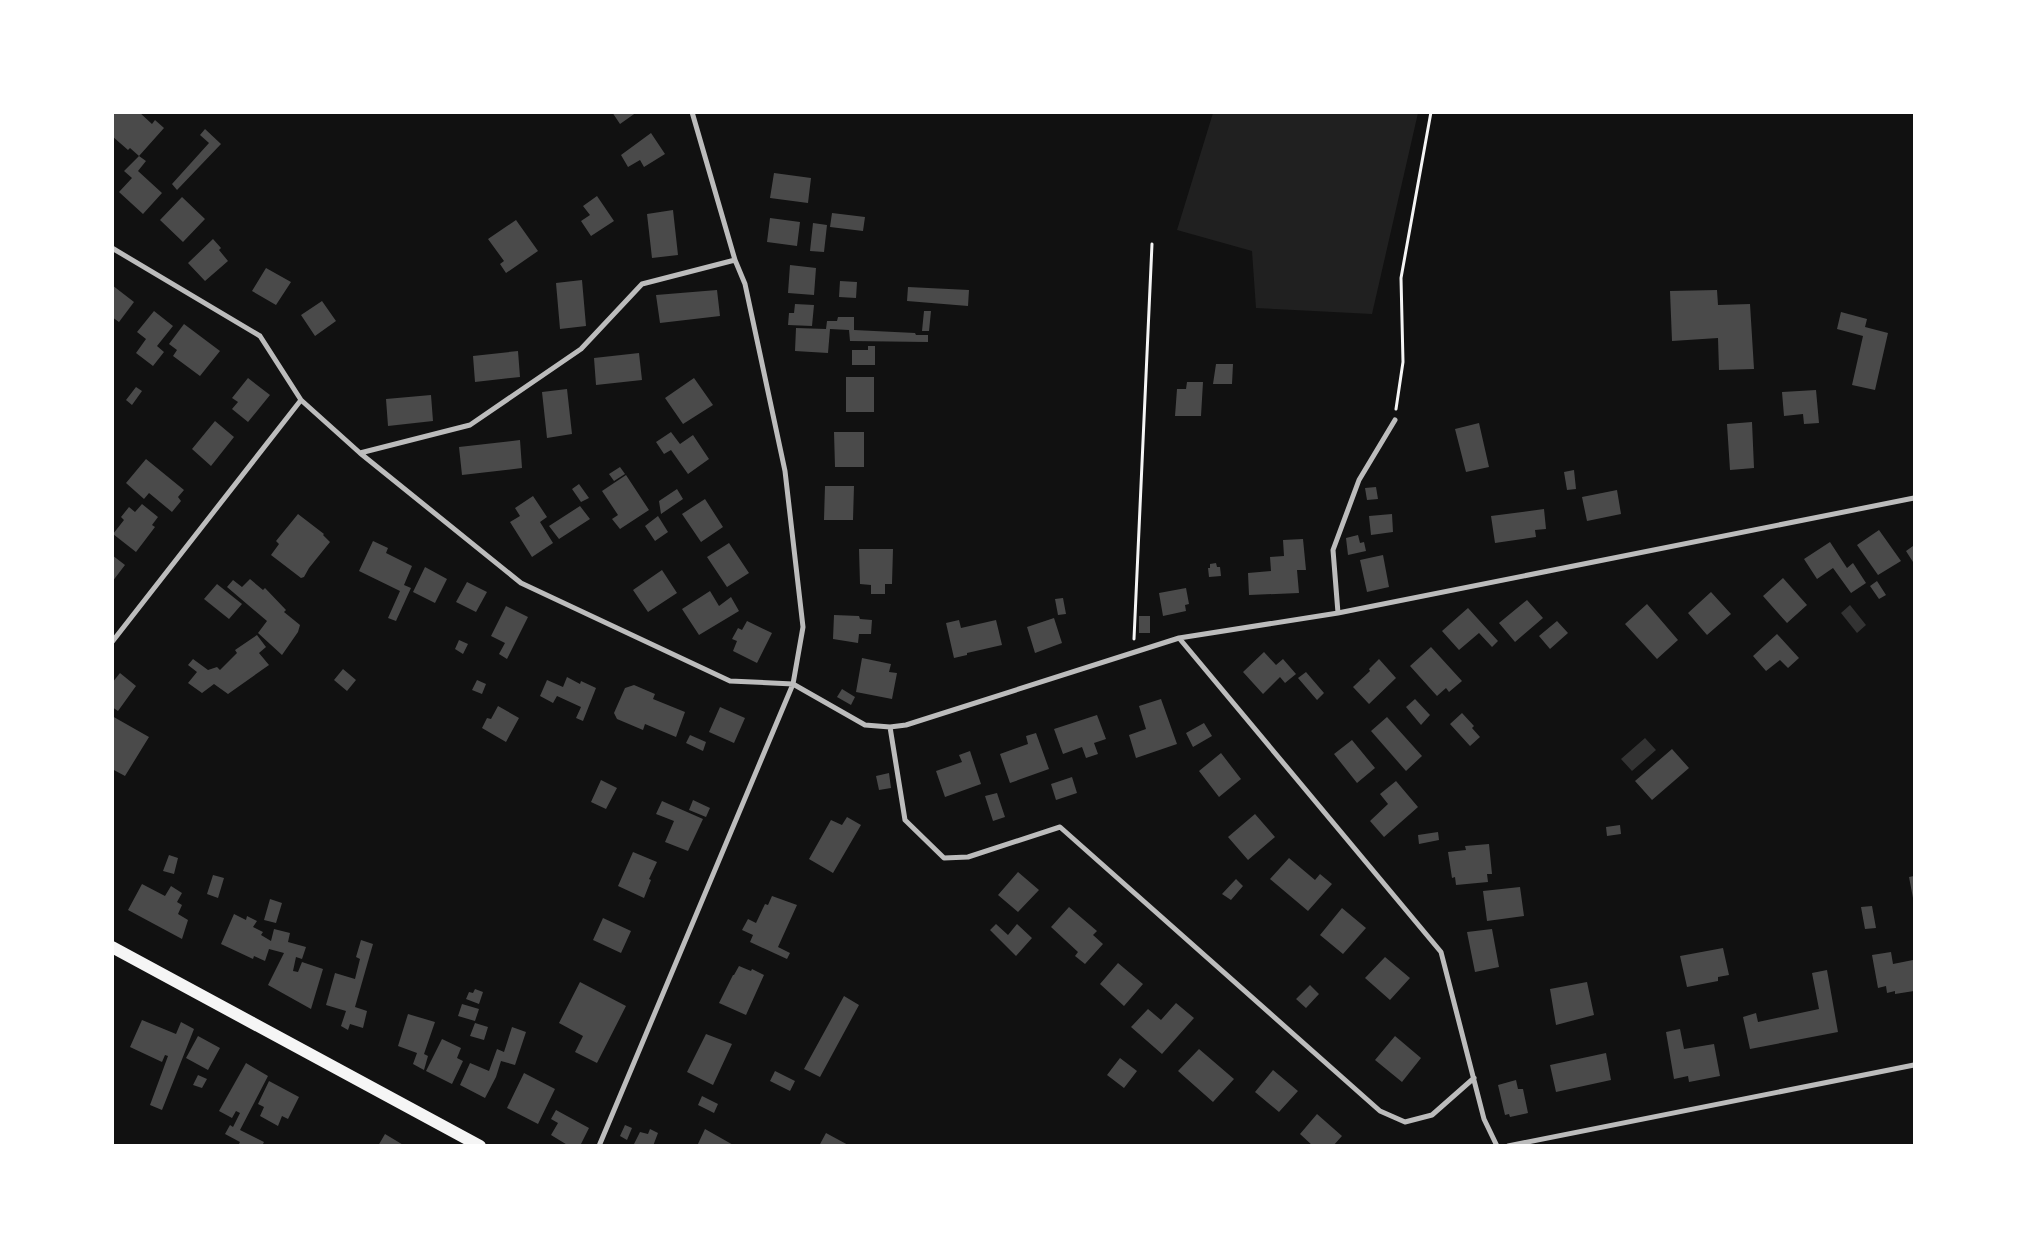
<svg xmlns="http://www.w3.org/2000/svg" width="2027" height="1258" font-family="'Fira Sans Condensed',sans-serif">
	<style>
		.green { fill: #202020 }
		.water { fill: #333 }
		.building { fill: #4a4a4a }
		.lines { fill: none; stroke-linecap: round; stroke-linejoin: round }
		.path { stroke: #f5f5f5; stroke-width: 3 }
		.minor { stroke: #bcbcbc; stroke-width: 5 }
		.primary { stroke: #f5f5f5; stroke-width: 12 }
	</style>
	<rect width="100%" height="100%" fill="#111"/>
	<path class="green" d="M1213,113H1418L1372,314L1256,308L1252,251L1177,230Z"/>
	<path class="water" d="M1850,605L1866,625L1857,633L1841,613Z
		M1645,738L1656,750L1632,771L1621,759Z"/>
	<path class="building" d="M112,112H139L152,124L155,120L164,128L139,156L146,161L138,171L162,193L143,214L119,192L132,178L124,171L139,156L130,148L128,150L112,136Z
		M612,112H637L620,124Z
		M205,129L221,144L177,190L172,184L209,143L200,135Z
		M651,133L665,154L644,167L640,160L628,167L621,155Z
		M774,173L811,178L808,203L770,198Z
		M597,196L614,221L591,236L581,221L590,215L583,206Z
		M182,197L205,219L183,242L160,220Z
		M673,210L678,255L652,258L647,214Z
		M832,213L865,217L863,231L830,227Z
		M770,218L800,222L797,246L767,242Z
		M516,220L538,251L506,273L500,264L504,261L488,239Z
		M813,223L827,225L824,252L810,251Z
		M213,239L221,248L219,250L228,261L205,281L188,263Z
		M790,265L816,268L814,295L788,293Z
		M266,268L291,282L276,305L252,291Z
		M582,280L586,326L560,329L556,283Z
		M840,281L857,282L856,298L839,297Z
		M112,285L134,302L119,322L112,317Z
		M908,287L969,290L968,306L907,301Z
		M717,290L720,316L660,323L656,295Z
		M1717,290L1718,305L1750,304L1754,369L1719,370L1718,338L1672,341L1670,291Z
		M322,301L336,321L315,336L301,315Z
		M795,304L814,305L812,326L788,325L789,313H794Z
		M154,311L173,326L157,346L164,352L153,366L136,353L146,339L137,332Z
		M924,311H931L929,331H922Z
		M1841,312L1867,319L1865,327L1888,333L1875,390L1852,385L1863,336L1837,329Z
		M838,317H854V330L915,333L916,335H928V342L850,341L849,330L830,329L828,353L795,351L796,328L826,329L827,321H837Z
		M184,324L220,351L200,376L173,356L177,350L169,344Z
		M868,346H875V365H852V350H868Z
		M518,351L520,377L475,382L473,356Z
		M639,353L642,380L596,385L594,358Z
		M1216,364H1233L1232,384H1213Z
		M846,377H874V412H846Z
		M248,378L270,395L248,422L232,409L238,402L232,398Z
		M694,378L713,405L683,424L665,398Z
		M1187,382H1203L1201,416H1175L1177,389H1186Z
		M136,387L142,391L132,405L126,400Z
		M567,389L572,434L547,438L542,392Z
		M1816,390L1819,423L1804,424L1803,414L1784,416L1782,392Z
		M431,395L433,421L388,426L386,399Z
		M215,421L234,437L211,466L192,449Z
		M1752,422L1754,468L1730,470L1727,424Z
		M1479,423L1489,467L1466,472L1455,429Z
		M671,432L680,444L693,435L709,459L688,474L671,450L664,454L656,442Z
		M834,432H864V467H835Z
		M520,440L522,468L462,475L459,447Z
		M146,459L184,490L178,497L181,501L172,512L149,493L144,499L126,483Z
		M620,467L625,474L614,481L609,474Z
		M1574,470L1576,489L1567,490L1564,472Z
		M626,475L649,510L620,529L612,519L618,515L602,491Z
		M579,484L589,498L581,502L572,489Z
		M825,486H854L853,520H824Z
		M1376,487L1378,499L1367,500L1365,488Z
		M677,489L683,499L661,514L659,501Z
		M1617,490L1621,514L1587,521L1582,497Z
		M533,496L547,517L540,522L553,543L532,557L510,522L520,516L515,508Z
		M705,499L723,527L701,542L682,514Z
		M142,504L158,517L152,525L155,527L136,552L113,534L124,520L121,517L129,507L135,512Z
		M580,506L590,519L559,539L549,526Z
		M1544,509L1546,529L1535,530L1536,537L1495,543L1491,516Z
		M298,514L324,534L323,535L330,542L309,568L304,577L301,578L271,555L279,544L276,541Z
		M1392,514L1393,532L1371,535L1369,516Z
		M658,516L668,532L655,541L645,526Z
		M1879,530L1901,561L1878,575L1857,545Z
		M1358,535L1360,543L1364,542L1366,551L1348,555L1346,538Z
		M1303,539L1306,570H1297L1299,593L1249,595L1248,573L1271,571L1270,557L1284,556L1283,540Z
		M373,541L388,548L386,553L412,566L404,585L411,588L396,621L388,618L400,591L359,571Z
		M1830,542L1847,568L1853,563L1866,583L1851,593L1833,568L1817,579L1804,559Z
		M729,543L749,573L727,587L707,557Z
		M1913,546L1914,561L1913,562L1906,551Z
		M859,549H893L892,584H885V594H871V585L860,584Z
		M112,555L125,565L112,582Z
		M1383,555L1389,587L1367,592L1360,560Z
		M1216,563L1217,567H1220L1221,576L1209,577L1208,568H1210V564Z
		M425,567L447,579L435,603L413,592Z
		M662,570L677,593L648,612L633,590Z
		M1783,578L1807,605L1787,623L1763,596Z
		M250,579L263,590L265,588L286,610L284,612L300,625L298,632L282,655L258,633L267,621L227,587L233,580L242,587Z
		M1877,581L1886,595L1879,599L1870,586Z
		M467,582L487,592L476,612L456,602Z
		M217,584L242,604L229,619L204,599Z
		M1186,588L1189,604L1185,605L1186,611L1163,616L1159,593Z
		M710,591L719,606L731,597L739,611L699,635L682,609Z
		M1711,592L1731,614L1707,635L1688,613Z
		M1063,598L1066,614L1058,615L1055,599Z
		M1527,600L1543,618L1515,642L1499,623Z
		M1647,604L1678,640L1657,659L1625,624Z
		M506,606L528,617L507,659L499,654L505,643L491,636Z
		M1468,608L1498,641L1492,647L1479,633L1459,650L1442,631Z
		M834,615L859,616L860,619L872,620L871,634H859L858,643L833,639Z
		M1139,616H1150V633H1139Z
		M1054,618L1062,643L1035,653L1027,627Z
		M959,620L961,628L996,620L1002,645L967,653V655L954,658L946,623Z
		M747,621L772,633L757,663L733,651L737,641L732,639L738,628L742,630Z
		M1557,621L1568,633L1550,649L1539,636Z
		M1777,634L1799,658L1788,668L1780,660L1766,671L1753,656Z
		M257,635L266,647L259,653L269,665L228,694L214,684L202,693L188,683L197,672L188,665L193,659L208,670L217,667L220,670L237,653L235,650Z
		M459,640L468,644L463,654L455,649Z
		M1431,647L1462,681L1449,692L1446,688L1437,696L1410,666Z
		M1264,652L1276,665L1283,659L1296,674L1285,683L1280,677L1263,694L1243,672Z
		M862,658L891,664L889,672L897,673L892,699L856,692Z
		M1379,659L1396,678L1369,704L1353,687L1370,671L1369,669Z
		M343,669L356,680L347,691L334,680Z
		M1306,672L1324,693L1317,700L1298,678Z
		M120,673L136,686L118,711L112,707V683Z
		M567,677L580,684L581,681L596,688L583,721L576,718L581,707L557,696L553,703L540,696L547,680L563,687Z
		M477,680L486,684L482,694L472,690Z
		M634,685L655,694L653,699L685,712L676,737L645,724L643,730L617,719L614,713L625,688Z
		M842,689L855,697L851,705L837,697Z
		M1161,699L1177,744L1136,758L1129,735L1146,729L1139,706Z
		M1415,699L1430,715L1421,725L1406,707Z
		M498,706L519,718L506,742L482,728L487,718L491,719Z
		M720,707L745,718L734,743L709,732Z
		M1462,713L1474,726L1472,728L1480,737L1470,746L1450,724Z
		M1097,715L1106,739L1094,743L1098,754L1086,758L1082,747L1063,754L1054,729Z
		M112,716L149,737L125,776L112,769Z
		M1387,717L1422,756L1406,771L1371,731Z
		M1204,723L1212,736L1193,747L1186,733Z
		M1036,733L1049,769L1010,783L1000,754L1028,744L1026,736Z
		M690,735L706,742L703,751L686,743Z
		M1352,740L1375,768L1357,783L1334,754Z
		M1672,749L1689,768L1652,800L1635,781Z
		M970,751L981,784L945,797L936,771L962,762L959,755Z
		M1221,753L1241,779L1219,797L1199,771Z
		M889,773L891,788L879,790L876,776Z
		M1072,777L1077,793L1056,800L1051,784Z
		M601,780L617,788L606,809L591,802Z
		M1396,781L1418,807L1384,837L1370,821L1388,804L1380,794Z
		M997,793L1005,817L993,821L985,796Z
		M693,800L710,808L706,817L689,810Z
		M662,801L703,819L688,851L665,842L674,821L656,814Z
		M1255,814L1275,837L1248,860L1228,837Z
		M847,817L861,825L833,873L809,859L831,820L842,825Z
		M1620,825L1621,834L1607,836L1606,827Z
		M1438,832L1439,840L1419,844L1418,835Z
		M1489,844L1492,874H1487L1488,882L1456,885L1455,877L1452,878L1448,852L1466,850L1465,846Z
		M633,852L657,862L649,879L651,880L644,898L618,886Z
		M169,855L178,858L174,874L163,871Z
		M1289,858L1315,880L1320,874L1332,884L1308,911L1270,879Z
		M1018,872L1039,890L1018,912L998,895Z
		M213,875L224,878L218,898L207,894Z
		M1914,876V898H1913L1909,877Z
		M1236,879L1243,886L1231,900L1222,894Z
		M142,884L165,896L171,886L182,893L177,902L182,905L178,914L188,920L182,939L128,910Z
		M1520,887L1524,916L1487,921L1483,891Z
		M772,896L797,905L778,947L790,953L787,959L750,942L753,935L742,930L748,919L756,923L765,904L768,905Z
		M270,899L282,903L276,923L264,920Z
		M1872,906L1876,928L1865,929L1861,907Z
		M1069,907L1097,931L1093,935L1103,944L1085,964L1075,956L1078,952L1051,927Z
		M1342,908L1366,928L1343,954L1320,935Z
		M234,914L246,920L247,916L257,921L253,927L263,932L261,935L271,941L274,929L290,933L288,942L306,947L302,959L296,957L293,971L298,972L302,962L323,969L311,1009L268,985L284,953L269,949L265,961L254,956L253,959L221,944Z
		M603,918L631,931L621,953L593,940Z
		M996,924L1008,935L1017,924L1032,938L1016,956L990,930Z
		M1492,929L1499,967L1475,972L1467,932Z
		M361,940L373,944L355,1007L367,1011L363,1028L350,1024L348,1030L341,1026L346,1011L326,1005L335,973L355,979L360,959L356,957Z
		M1723,948L1729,975L1718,977V981L1687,987L1680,956Z
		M1891,952L1893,964L1913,960L1914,991L1895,994V991L1887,993L1886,986L1878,988L1872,955Z
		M1385,957L1410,978L1390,1000L1365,978Z
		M1118,963L1143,984L1124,1006L1100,984Z
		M739,966L751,971L752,969L764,975L746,1015L719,1003L733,975H734Z
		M1827,970L1838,1032L1750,1049L1743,1017L1756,1013L1758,1022L1819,1009L1812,973Z
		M580,982L626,1006L597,1063L575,1052L583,1036L559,1023Z
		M1587,982L1594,1015L1556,1025L1550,989Z
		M1310,985L1319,994L1306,1008L1296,999Z
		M475,989L483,992L479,1004L466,999L469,992L473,993Z
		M844,996L859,1005L820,1077L804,1069Z
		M1176,1003L1194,1018L1162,1054L1131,1027L1148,1009L1161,1020Z
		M462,1004L479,1009L475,1021L458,1016Z
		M408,1014L435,1022L424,1054L428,1056L424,1070L413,1064L417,1053L398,1046Z
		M142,1020L176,1034L181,1022L194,1029L162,1110L150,1105L168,1056L165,1055L162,1062L130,1047Z
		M475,1023L488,1027L484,1040L470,1036Z
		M512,1027L526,1032L515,1065L501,1061L496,1077L485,1098L460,1085L470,1063L489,1071L497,1049L504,1052Z
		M1680,1029L1684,1049L1714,1044L1720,1076L1689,1082L1688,1076L1674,1079L1666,1032Z
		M706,1034L732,1044L713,1085L687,1072Z
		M198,1036L220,1048L208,1070L186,1058Z
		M1395,1036L1421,1058L1402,1082L1375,1060Z
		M442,1039L461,1048L457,1058L463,1061L452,1084L426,1071Z
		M1199,1049L1234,1079L1213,1102L1178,1071Z
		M1606,1053L1611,1080L1556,1092L1550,1065Z
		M1120,1058L1137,1071L1124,1088L1107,1075Z
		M246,1063L268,1076L240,1130L264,1142L262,1146H238L240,1142L225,1134L230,1125L233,1127L240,1113L236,1111L232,1118L219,1111Z
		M1273,1070L1298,1091L1279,1112L1255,1092Z
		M775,1071L795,1081L790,1091L770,1081Z
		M524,1073L555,1089L538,1124L507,1108Z
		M198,1075L207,1079L202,1088L193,1085Z
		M1516,1080L1518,1089H1523L1528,1113L1510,1117L1509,1114L1505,1115L1498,1085Z
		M269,1081L299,1097L288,1119L282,1116L278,1126L260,1116L264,1107L258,1104Z
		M702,1096L718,1104L714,1113L698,1105Z
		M556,1110L589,1128L580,1146H569L551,1135L558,1123L551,1119Z
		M1317,1114L1342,1136L1333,1146H1313L1300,1134Z
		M625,1125L632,1128L627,1140L620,1136Z
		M650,1129L658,1133L653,1146H633L640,1132L648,1134Z
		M705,1129L735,1146H697Z
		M826,1133L850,1146H819Z
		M385,1134L405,1146H378Z"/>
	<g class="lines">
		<path class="path" d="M1396,409L1403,362L1401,278L1431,112
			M1134,639L1152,244"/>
		<path class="minor" d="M112,248L260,336L301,400L112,642
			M301,400L360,453L521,583L730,681L793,684L865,725L890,727L906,725L1179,638L1441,952L1484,1119L1497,1146
			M360,453L470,425L581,349L642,284L735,260
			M1338,613L1333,550L1359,480L1395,420
			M1179,638L1338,613L1914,498
			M890,727L905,820L944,858L968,857L1060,827L1380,1111L1405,1122L1432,1115L1474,1078
			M599,1146L793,684L803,627L785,471L745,284L735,260L692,112
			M1508,1146L1914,1065"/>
		<path class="primary" d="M112,947L480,1146"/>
	</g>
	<rect width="2027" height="1258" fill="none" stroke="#ffffff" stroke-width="228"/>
</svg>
